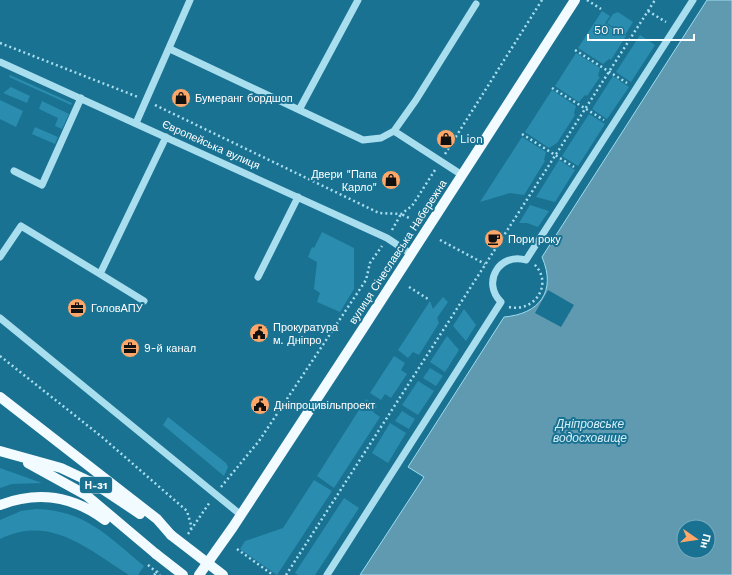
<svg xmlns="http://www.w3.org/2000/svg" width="732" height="575" font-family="'Work Sans',sans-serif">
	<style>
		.green { fill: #2a8cae }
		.water { fill: #609ab0; stroke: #9cddf1; fill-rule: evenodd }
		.pier { fill: #1a7292 }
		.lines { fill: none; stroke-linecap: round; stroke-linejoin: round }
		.path { stroke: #a9deef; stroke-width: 2.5; stroke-dasharray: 2 3; stroke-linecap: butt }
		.minor { stroke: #a9deef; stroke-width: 7 }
		.major { stroke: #f2fbff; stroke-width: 10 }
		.path-bridge { stroke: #a9deef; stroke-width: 2.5; stroke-dasharray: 2 3; stroke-linecap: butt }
		.major-bridge { stroke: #f2fbff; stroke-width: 10 }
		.labels { text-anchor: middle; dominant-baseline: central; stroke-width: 4; stroke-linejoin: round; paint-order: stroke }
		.shield { fill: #1a7292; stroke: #bad5de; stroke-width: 1 }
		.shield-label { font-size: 10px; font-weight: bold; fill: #fff }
		.poi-label { font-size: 11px; fill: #fff; stroke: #1a7292; text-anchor: start }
		.street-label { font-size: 11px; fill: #fff; stroke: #1a7292 }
		.water-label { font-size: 12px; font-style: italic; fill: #d3f0fa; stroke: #1a7292 }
	</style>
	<rect width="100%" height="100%" fill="#1a7292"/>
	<path class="green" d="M602,11L610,16L605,23L626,36L611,60L609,59L603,64L578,48Z
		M618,12L633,22L625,35L607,23L613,14Z
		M640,35L655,45L631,82L616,72Z
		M576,53L600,68L598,76L600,77L587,96L585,95L579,102L555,86Z
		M10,75L72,103L71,105L9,77Z
		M613,76L629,87L607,119L592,109Z
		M11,87L30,96L27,103L3,93Z
		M552,90L576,106L574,113L575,115L557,143L549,148L525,132Z
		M0,100L23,111L16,127L0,119Z
		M42,101L69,114L62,129L55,126L58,118L39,109Z
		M589,114L605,124L578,166L562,156Z
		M35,127L58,137L55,144L32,134Z
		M522,137L546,152L544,160L545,161L524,195L510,193L480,202Z
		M559,160L575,170L555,202L536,197Z
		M530,205L549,211L538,227L527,223H519Z
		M322,232L354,248V289L340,312L317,302L320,293L314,289L317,262L308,257L312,247L314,248Z
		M443,297L448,302L437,318L439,323L419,355L413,352L408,358L398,350L430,301L433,309Z
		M464,309L476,325L466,341L453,326Z
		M447,336L459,350L445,372L430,362Z
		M394,356L405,363L401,370L407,374L391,398L385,394L381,400L370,393Z
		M430,368L443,376L436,386L423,378Z
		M418,381L434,391L418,415L402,405Z
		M366,399L377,406L373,412L380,417L334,488L317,476Z
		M402,411L415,419L409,429L395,421Z
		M168,417L226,463L228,467L224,476L163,425Z
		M390,423L406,433L388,463L372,453Z
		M0,468L42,483L12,484L0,488Z
		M314,480L332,491L277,575L240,549L245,541L283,528Z
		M344,498L359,508L315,575H298L295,573Z
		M36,509C85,510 109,537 144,566L138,575H129C88,549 50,514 0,539V520L21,511Z"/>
	<path class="water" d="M707,0H732V575H360L424,477L408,467L504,317C539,314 557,292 542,257ZM684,527H708V551H684Z"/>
	<path class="pier" d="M548,290L574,305L561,327L535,313Z"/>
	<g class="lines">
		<path class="path" d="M587,0L601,9
			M648,11L666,22
			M0,43L138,97
			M575,50L627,83
			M552,88L604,120
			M155,105L379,213L401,214L412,206L435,170
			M522,134L574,167
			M445,154L542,0
			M392,230L401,214L409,218
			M440,240L485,264
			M409,287L428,299
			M509,307C535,313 554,283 534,264
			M0,356L102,437L187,511L191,525V531
			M221,487L259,441L366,280L370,263L382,246
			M188,534L210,502
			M237,549L273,575
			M154,575L158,571
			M286,575L655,0"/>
		<path class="minor" d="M170,49L363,140L381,138L394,131L416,100L476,4
			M0,62L387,238L411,254
			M299,110L358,0
			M136,123L190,0
			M394,131L462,175
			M14,171L42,185L81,98
			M0,257L21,226L100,274L166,137
			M100,274L144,301
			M258,277L298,197
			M0,318L241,515
			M327,575L501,302C481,282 500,252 526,260L693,0"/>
		<path class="major" d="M0,397L157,519L171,535
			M0,451L61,468L95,484L140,514
			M28,463L86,495L156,554
			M0,505C37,491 73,496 105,520
			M199,575L233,527L362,330L575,0"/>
		<path class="path-bridge" d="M148,565L160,575"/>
		<path class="major-bridge" d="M171,535L223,575
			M156,554L183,575"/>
	</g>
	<defs>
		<symbol id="shop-disc" viewBox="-11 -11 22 22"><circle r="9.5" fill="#ffa768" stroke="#1a7292"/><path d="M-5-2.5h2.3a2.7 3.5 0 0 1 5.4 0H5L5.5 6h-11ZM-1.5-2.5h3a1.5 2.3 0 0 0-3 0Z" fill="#111"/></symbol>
		<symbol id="cafe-disc" viewBox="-11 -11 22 22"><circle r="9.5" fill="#ffa768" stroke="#1a7292"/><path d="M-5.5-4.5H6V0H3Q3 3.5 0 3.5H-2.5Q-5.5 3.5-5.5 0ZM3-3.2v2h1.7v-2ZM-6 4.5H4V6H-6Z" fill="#111"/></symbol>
		<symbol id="office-disc" viewBox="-11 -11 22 22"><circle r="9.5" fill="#ffa768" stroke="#1a7292"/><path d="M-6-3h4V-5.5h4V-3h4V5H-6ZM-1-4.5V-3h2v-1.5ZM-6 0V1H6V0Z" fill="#111"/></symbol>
		<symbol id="civic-disc" viewBox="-11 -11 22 22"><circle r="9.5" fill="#ffa768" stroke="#1a7292"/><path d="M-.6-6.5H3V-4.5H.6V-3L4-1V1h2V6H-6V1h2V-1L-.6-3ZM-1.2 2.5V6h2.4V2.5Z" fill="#111"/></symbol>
	</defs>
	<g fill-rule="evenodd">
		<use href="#shop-disc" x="170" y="87" width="22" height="22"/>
		<use href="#shop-disc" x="435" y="128" width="22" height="22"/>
		<use href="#shop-disc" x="380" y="169" width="22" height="22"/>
		<use href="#cafe-disc" x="483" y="228" width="22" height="22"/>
		<use href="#office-disc" x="66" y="297" width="22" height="22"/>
		<use href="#civic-disc" x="248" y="322" width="22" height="22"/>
		<use href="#office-disc" x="119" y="337" width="22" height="22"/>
		<use href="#civic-disc" x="249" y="394" width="22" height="22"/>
	</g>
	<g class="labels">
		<rect class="shield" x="80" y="477" width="32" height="16" rx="3"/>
		<g class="shield-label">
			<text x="96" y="485">Н-31</text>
		</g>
		<g class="poi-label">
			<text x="195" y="98">Бумеранг бордшоп</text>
			<text x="460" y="139">Lion</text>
			<text x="377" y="174" text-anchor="end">Двери "Папа<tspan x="377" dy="13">Карло"</tspan></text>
			<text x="508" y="239">Пори року</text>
			<text x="91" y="308">ГоловАПУ</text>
			<text x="273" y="327">Прокуратура<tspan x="273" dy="13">м. Дніпро</tspan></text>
			<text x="144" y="348">9-й канал</text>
			<text x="274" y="405">Дніпроцивільпроект</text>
		</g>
		<g class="street-label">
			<text transform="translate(211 145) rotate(24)">Європейська вулиця</text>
			<text transform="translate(398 252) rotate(-57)">вулиця Січеславська Набережна</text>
		</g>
		<g class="water-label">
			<text x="590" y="424">Дніпровське<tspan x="590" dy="14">водосховище</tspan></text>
		</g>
	</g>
	<g transform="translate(696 539) rotate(103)"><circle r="19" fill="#1a7292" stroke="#76aabe"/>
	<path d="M0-3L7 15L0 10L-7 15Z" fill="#ffa768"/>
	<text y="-6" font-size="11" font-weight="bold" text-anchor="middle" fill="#ffffff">Пн</text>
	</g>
	<path d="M588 34v6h106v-6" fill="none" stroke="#ffffff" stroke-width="2"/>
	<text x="594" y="34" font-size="12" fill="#ffffff" stroke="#1a7292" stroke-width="3" paint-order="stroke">50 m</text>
</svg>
